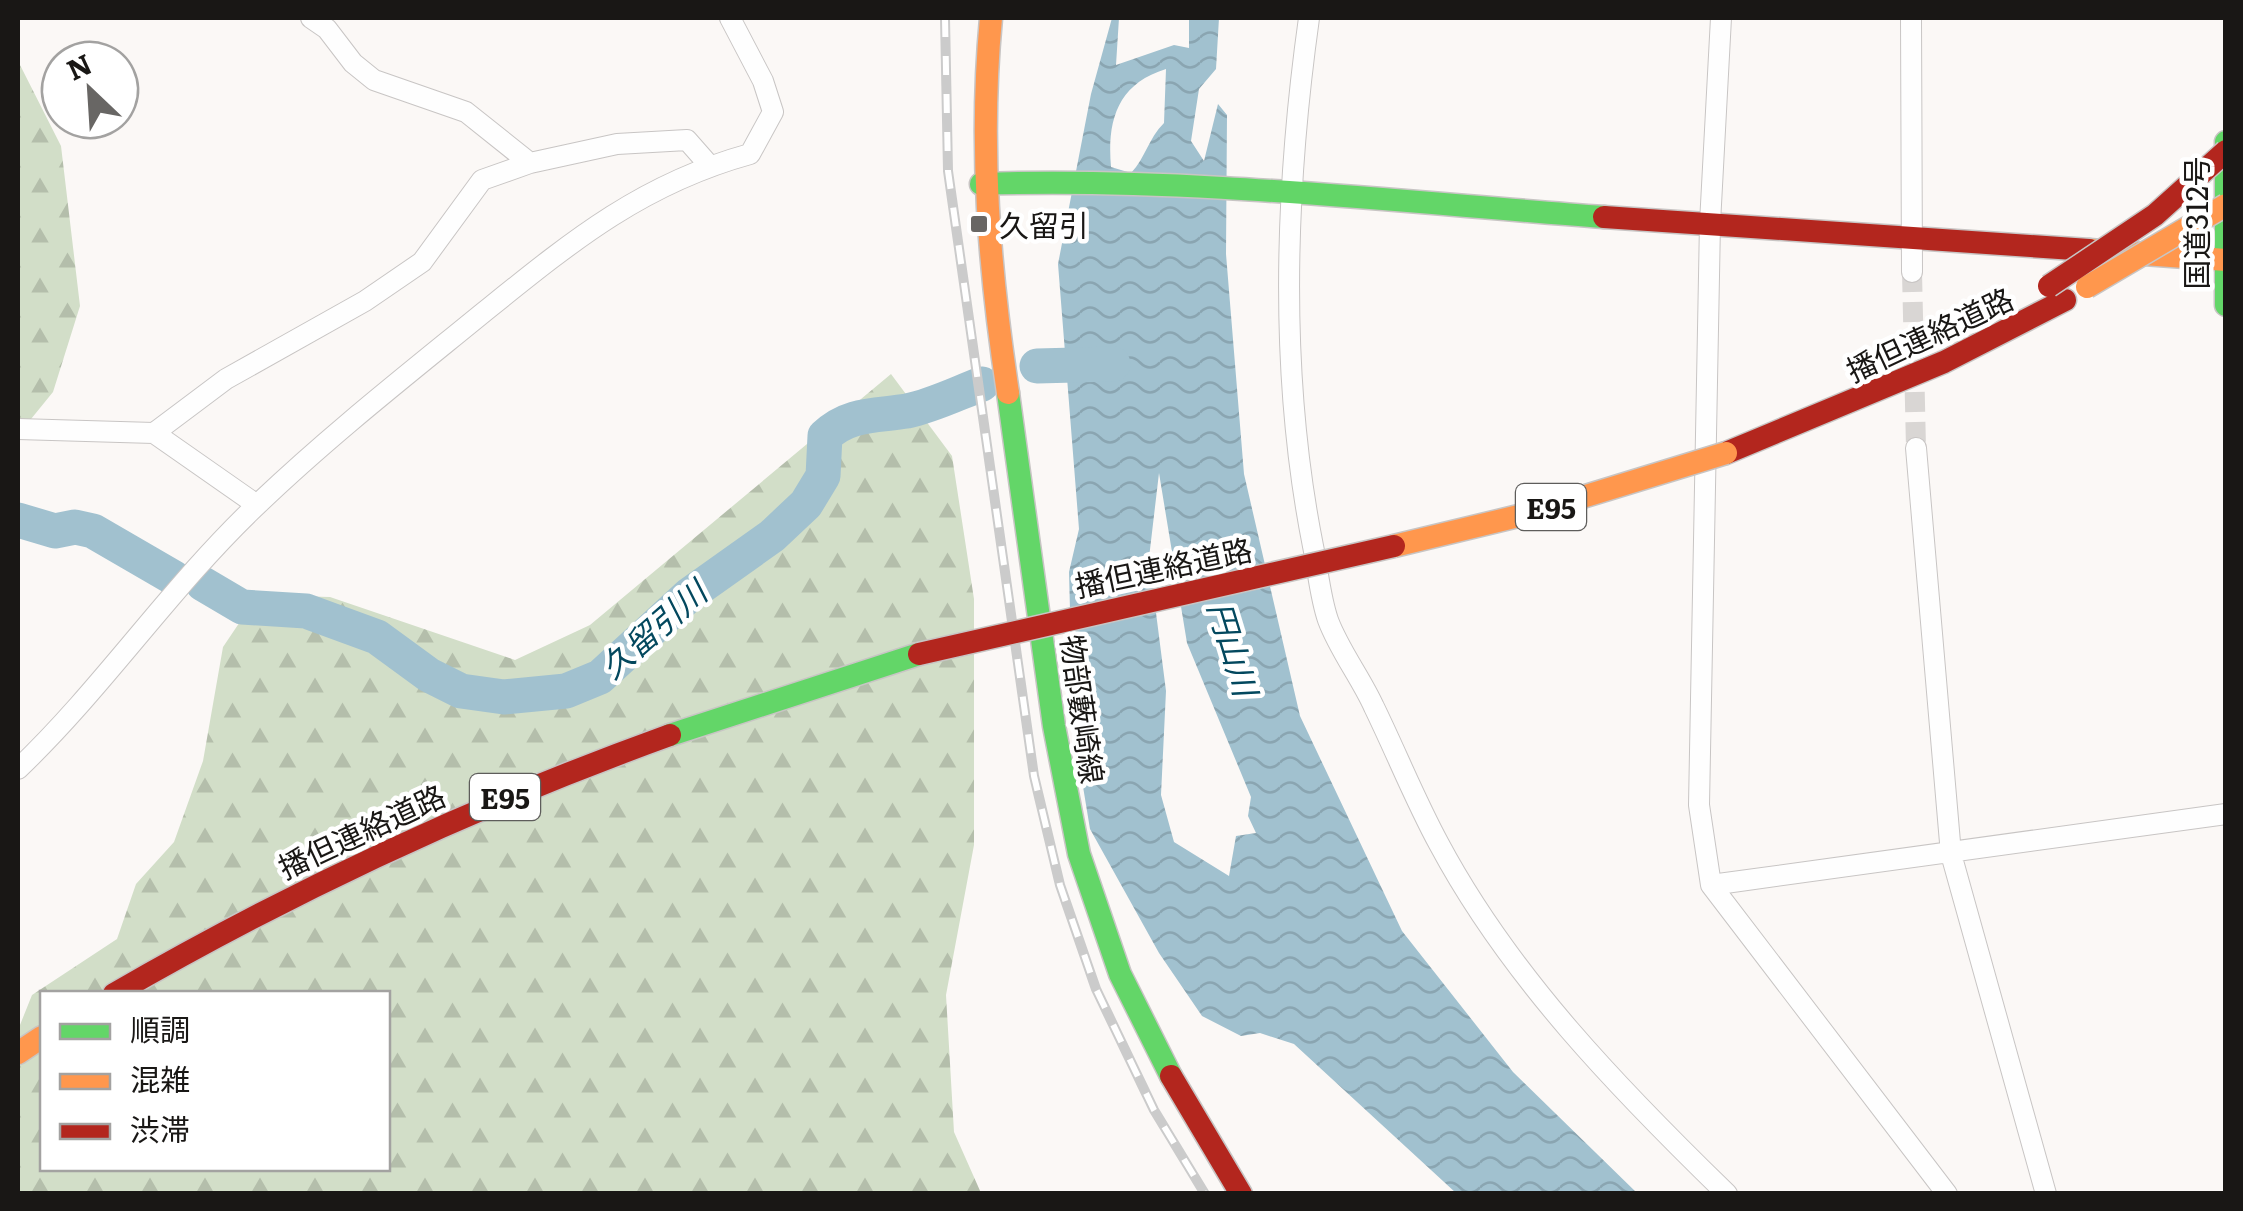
<svg xmlns="http://www.w3.org/2000/svg" width="2243" height="1211" font-family="Literata,'Noto Sans JP',serif">
	<style>
		.forest { fill: url(#forest-firs); fill-rule: evenodd }
		.water { fill: url(#water-waves); fill-rule: evenodd }
		.lines { fill: none; stroke-linecap: round; stroke-linejoin: round }
		.river { stroke: #a1c1cf; stroke-width: 35 }
		.street-tunnel { stroke: #d9d6d4; stroke-width: 20; stroke-dasharray: 20 10; stroke-linecap: butt }
		.street-casing { stroke: #c8c5c4; stroke-width: 22 }
		.fast-casing { stroke: #c8c5c4; stroke-width: 25 }
		.slow-casing { stroke: #c8c5c4; stroke-width: 25 }
		.jam-casing { stroke: #c8c5c4; stroke-width: 25 }
		.street { stroke: #fefefe; stroke-width: 20 }
		.fast { stroke: #63d668; stroke-width: 22 }
		.slow { stroke: #ff974d; stroke-width: 22 }
		.jam { stroke: #b3261e; stroke-width: 22 }
		.rail-casing { stroke: #cbcbcb; stroke-width: 10 }
		.rail { stroke: #fff; stroke-width: 6; stroke-dasharray: 19; stroke-linecap: butt }
		.slow-bridge-casing { stroke: #c8c5c4; stroke-width: 25; stroke-linecap: butt }
		.jam-bridge-casing { stroke: #c8c5c4; stroke-width: 25; stroke-linecap: butt }
		.slow-bridge { stroke: #ff974d; stroke-width: 22 }
		.jam-bridge { stroke: #b3261e; stroke-width: 22 }
		.poi-dot { fill: #686664; stroke: #fff; stroke-width: 4 }
		.labels { text-anchor: middle; dominant-baseline: central; stroke-width: 9; stroke-linejoin: round; paint-order: stroke }
		.shield { fill: #fff; stroke: #5e5d5b; stroke-width: 2.5 }
		.shield-label { font-size: 28px; font-weight: bold; fill: #191715 }
		.street-label { font-size: 30px; fill: #191715; stroke: #fff }
		.poi-label { font-size: 30px; fill: #191715; stroke: #fff; text-anchor: start }
		.water-label { font-size: 32px; font-style: italic; fill: #03485e; stroke: #fff }
	</style>
	<defs>
		<pattern id="forest-firs" width="22" height="20" patternUnits="userSpaceOnUse" patternTransform="scale(2.5)"><rect width="22" height="20" fill="#d2dec8"/><path d="M5 1l3.5 6h-7zM16 11l3.5 6h-7z" fill="#b4beab"/></pattern>
		<pattern id="water-waves" width="16" height="10" patternUnits="userSpaceOnUse" patternTransform="scale(2.5)"><rect width="16" height="10" fill="#a1c1cf"/><path d="M0 5q4-4 8 0t8 0" fill="none" stroke="#8aa5b1"/></pattern>
	</defs>
	<rect width="100%" height="100%" fill="#fbf8f6"/>
	<path class="forest" d="M18,61L61,146L80,306L53,392L18,435Z
		M891,374L952,456L974,599V845L946,995L954,1132L981,1193L18,1194V1030L32,995L117,939L136,884L174,842L203,761L223,647L258,595L330,597L515,660L590,625ZM42,994H388V1168H42Z"/>
	<path class="water" d="M1112,18H1119L1116,65L1174,45L1189,48V18H1219L1216,69L1199,89L1191,141L1204,161L1218,104L1227,115L1226,254L1244,474L1300,716L1402,931L1513,1072L1637,1193H1456L1294,1044L1260,1033L1241,1036L1202,1016L1159,953L1090,829L1073,726L1069,572L1079,529L1058,264L1091,94ZM1166,69L1164,123C1148,139 1146,157 1131,173L1111,167C1107,121 1117,84 1166,69ZM1159,473L1187,643L1251,797L1248,816L1256,833L1236,836L1229,876L1174,842L1161,795L1166,691L1149,558Z"/>
	<g class="lines">
		<path class="river" d="M1037,366L1113,364
			M18,520L55,531L75,527L93,531L174,578
			M203,584L242,607L306,611L377,637L429,675L461,691L504,697L566,691L600,677L689,595L772,536L806,504L823,476L825,436C849,413 876,416 907,411C932,406 958,393 982,384"/>
		<path class="street-tunnel" d="M1912,272L1916,448"/>
		<defs>
			<path id="street" d="M311,18L327,29L353,63L374,80L466,112L530,163
				M1309,18C1285,189 1279,375 1313,546C1318,570 1320,597 1328,620C1339,650 1361,678 1374,707C1396,752 1415,800 1439,844C1510,977 1620,1090 1727,1194
				M1721,18L1710,223L1699,805L1711,885L1947,1194
				M1911,18L1912,272
				M18,429L154,433L226,379L365,301L422,262L482,180L530,163L617,144L687,140L709,165
				M154,433L257,505
				M1916,448L1951,854L2046,1194
				M18,769C104,687 171,586 258,504C329,436 408,374 484,312C571,242 641,184 750,154L773,112L763,81L730,18
				M1711,885L2226,814"/>
			<path id="fast" d="M2226,142V305
				M981,184C1183,177 1401,202 1604,217
				M1008,393L1054,726L1079,854L1120,974L1171,1076
				M670,735L919,654"/>
			<path id="slow" d="M991,18C979,145 989,268 1008,393
				M2089,250L2226,260
				M18,1053L42,1037"/>
			<path id="jam" d="M1604,217L2089,250
				M1726,453L1944,362L2065,300
				M114,994C292,891 476,805 670,735
				M1171,1076L1241,1194"/>
		</defs>
		<use href="#street" class="street-casing"/>
		<use href="#fast" class="fast-casing"/>
		<use href="#slow" class="slow-casing"/>
		<use href="#jam" class="jam-casing"/>
		<use href="#street" class="street"/>
		<use href="#fast" class="fast"/>
		<use href="#slow" class="slow"/>
		<use href="#jam" class="jam"/>
		<defs>
			<path id="rail" d="M945,18L948,171L1034,776L1060,885L1096,989L1154,1110L1205,1194"/>
		</defs>
		<use href="#rail" class="rail-casing"/>
		<use href="#rail" class="rail"/>
		<defs>
			<path id="slow-bridge" d="M2087,287L2226,205
				M1394,546L1527,514L1726,453"/>
			<path id="jam-bridge" d="M2049,286L2155,215L2226,151
				M919,654L1394,546"/>
		</defs>
		<use href="#slow-bridge" class="slow-bridge-casing"/>
		<use href="#jam-bridge" class="jam-bridge-casing"/>
		<use href="#slow-bridge" class="slow-bridge"/>
		<use href="#jam-bridge" class="jam-bridge"/>
	</g>
	<rect class="poi-dot" x="969" y="214" width="20" height="20" rx="5"/>
	<g class="labels">
		<g class="shield">
			<rect x="1516" y="484" width="70" height="46" rx="8"/>
			<rect x="470" y="774" width="70" height="46" rx="8"/>
		</g>
		<g class="shield-label">
			<text x="1551" y="507">E95</text>
			<text x="505" y="797">E95</text>
		</g>
		<g class="street-label">
			<text transform="translate(2195 223) rotate(-90)">国道312号</text>
			<text transform="translate(1929 333) rotate(-25)">播但連絡道路</text>
			<text transform="translate(1163 566) rotate(-12)">播但連絡道路</text>
			<text transform="translate(1084 709) rotate(82)">物部藪崎線</text>
			<text transform="translate(361 830) rotate(-25)">播但連絡道路</text>
		</g>
		<g class="poi-label">
			<text x="999" y="224">久留引</text>
		</g>
		<g class="water-label">
			<text transform="translate(652 628) rotate(-41)">久留引川</text>
			<text transform="translate(1235 648) rotate(73)">円山川</text>
		</g>
	</g>
	<rect width="2243" height="1211" fill="none" stroke="#191715" stroke-width="40"/>
	<rect x="40" y="991" width="350" height="180" fill="#ffffff" stroke="#a3a2a1" stroke-width="2.5"/>
	<rect x="60" y="1024" width="50" height="15" fill="#63d668" stroke="#a3a2a1" stroke-width="2.5"/>
	<text x="130" y="1041" font-size="30" fill="#191715">順調</text>
	<rect x="60" y="1074" width="50" height="15" fill="#ff974d" stroke="#a3a2a1" stroke-width="2.5"/>
	<text x="130" y="1091" font-size="30" fill="#191715">混雑</text>
	<rect x="60" y="1124" width="50" height="15" fill="#b3261e" stroke="#a3a2a1" stroke-width="2.5"/>
	<text x="130" y="1141" font-size="30" fill="#191715">渋滞</text>
	<g transform="translate(90 90) rotate(335)"><circle r="48" fill="#ffffff" stroke="#a3a2a1" stroke-width="2.5"/>
	<path d="M0-8L18 38L0 25L-18 38Z" fill="#686664"/>
	<text y="-15" font-size="28" font-weight="bold" text-anchor="middle" fill="#191715">N</text>
	</g>
</svg>
